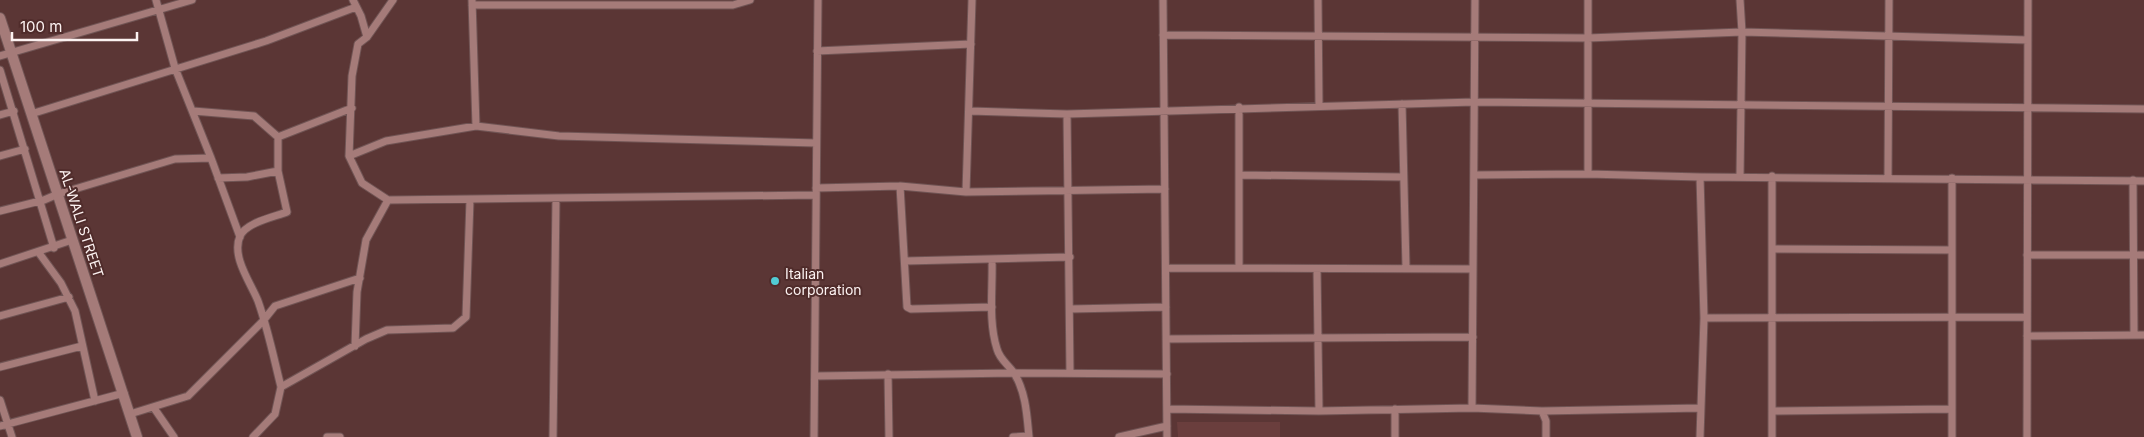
<svg xmlns="http://www.w3.org/2000/svg" width="2144" height="437" font-family="Inter,sans-serif">
	<style>
		.built { fill: #6a3e3d }
		.lines { fill: none; stroke-linecap: round; stroke-linejoin: round }
		.minor-casing { stroke: #705454; stroke-width: 9 }
		.secondary-casing { stroke: #705454; stroke-width: 12 }
		.minor { stroke: #a57b79; stroke-width: 7 }
		.secondary { stroke: #a57b79; stroke-width: 10 }
		.poi-dot { fill: #51ccd4; stroke: #502c2b; stroke-width: 2 }
		.labels { text-anchor: middle; dominant-baseline: central; stroke-width: 4; stroke-linejoin: round; paint-order: stroke }
		.street-label { font-size: 14px; fill: #fcf2f1; stroke: #502c2b }
		.poi-label { font-size: 14px; fill: #fcf2f1; stroke: #502c2b; text-anchor: start }
	</style>
	<rect width="100%" height="100%" fill="#5b3635"/>
	<path class="built" d="M1177,422H1280V437H1178Z"/>
	<g class="lines">
		<defs>
			<path id="minor" d="M156,0L175,68L211,158
				M353,0L361,16L367,37
				M393,0L367,37L358,44L352,76L349,156L362,183L388,200L816,195
				M472,0L476,126
				M1163,0L1167,437
				M1318,0L1319,105
				M1475,0L1472,408L1542,411L1546,421V437
				M1588,0V174
				M1740,0L1742,32L1740,176
				M472,5H733L750,0
				M1163,35L1588,38L1742,32L2028,40
				M817,51L971,44
				M0,56L192,0
				M0,70L54,248
				M1402,104L1406,267
				M1239,107V268
				M193,111L254,116L278,137V171L287,212C274,217 247,222 240,236C231,257 251,283 258,301C268,329 274,359 281,387
				M970,111L1067,114L1474,102L2144,109
				M31,114L266,41L356,7
				M1067,114L1070,373
				M0,115L14,111
				M278,137L352,108
				M0,156L25,149
				M349,156L386,141L476,126L559,136L816,143
				M1240,175L1403,177
				M1475,175L1588,174L1700,177L2144,181
				M1888,177L1889,0
				M218,178L247,177L278,171
				M2133,180L2134,335
				M900,186L907,307L911,309L992,307
				M816,188L900,186L966,192L1165,189
				M966,192L972,0
				M0,211L44,200L58,194L175,159L211,158L240,237
				M1772,249L1952,250
				M39,253L61,283L75,311L95,401
				M2027,255H2144
				M992,260C993,288 988,321 997,349C1000,360 1008,364 1014,373C1026,392 1027,416 1029,437
				M905,261L1070,257
				M0,264L72,240
				M1166,268L1473,269
				M1317,269L1319,411
				M1070,309L1166,307
				M0,316L69,297
				M1704,318L2027,317
				M2027,336L2144,335
				M1166,339L1473,337
				M355,346L357,292L366,240L388,200
				M0,367L82,346
				M888,374L889,437
				M817,376L1014,373L1167,374
				M0,400L12,437
				M154,408L174,437
				M1167,409L1319,411L1472,408
				M1542,411L1700,408
				M1772,411L1952,409
				M130,414L188,396L263,321L275,306L360,278
				M0,426L124,393
				M253,437L275,414L281,387L366,339L387,330L453,328L466,317L470,200
				M327,437H340
				M553,437L556,198
				M814,437L818,0
				M1013,437L1029,436
				M1119,437L1167,426
				M1395,437V409
				M1700,437L1704,318L1700,177
				M1772,437V176
				M1952,437V178
				M2027,437L2028,0"/>
			<path id="secondary" d="M0,18L137,437"/>
		</defs>
		<use href="#minor" class="minor-casing"/>
		<use href="#secondary" class="secondary-casing"/>
		<use href="#minor" class="minor"/>
		<use href="#secondary" class="secondary"/>
	</g>
	<circle class="poi-dot" cx="775" cy="281" r="5"/>
	<g class="labels">
		<g class="street-label">
			<text transform="translate(82 223) rotate(72)">AL-WALI STREET</text>
		</g>
		<g class="poi-label">
			<text x="785" y="273">Italian<tspan x="785" dy="16">corporation</tspan></text>
		</g>
	</g>
	<path d="M12 32v8h125v-8" fill="none" stroke="#fcf2f1" stroke-width="2.5"/>
	<text x="20" y="32" font-size="15" fill="#fcf2f1" stroke="#502c2b" stroke-width="4" paint-order="stroke">100 m</text>
</svg>
